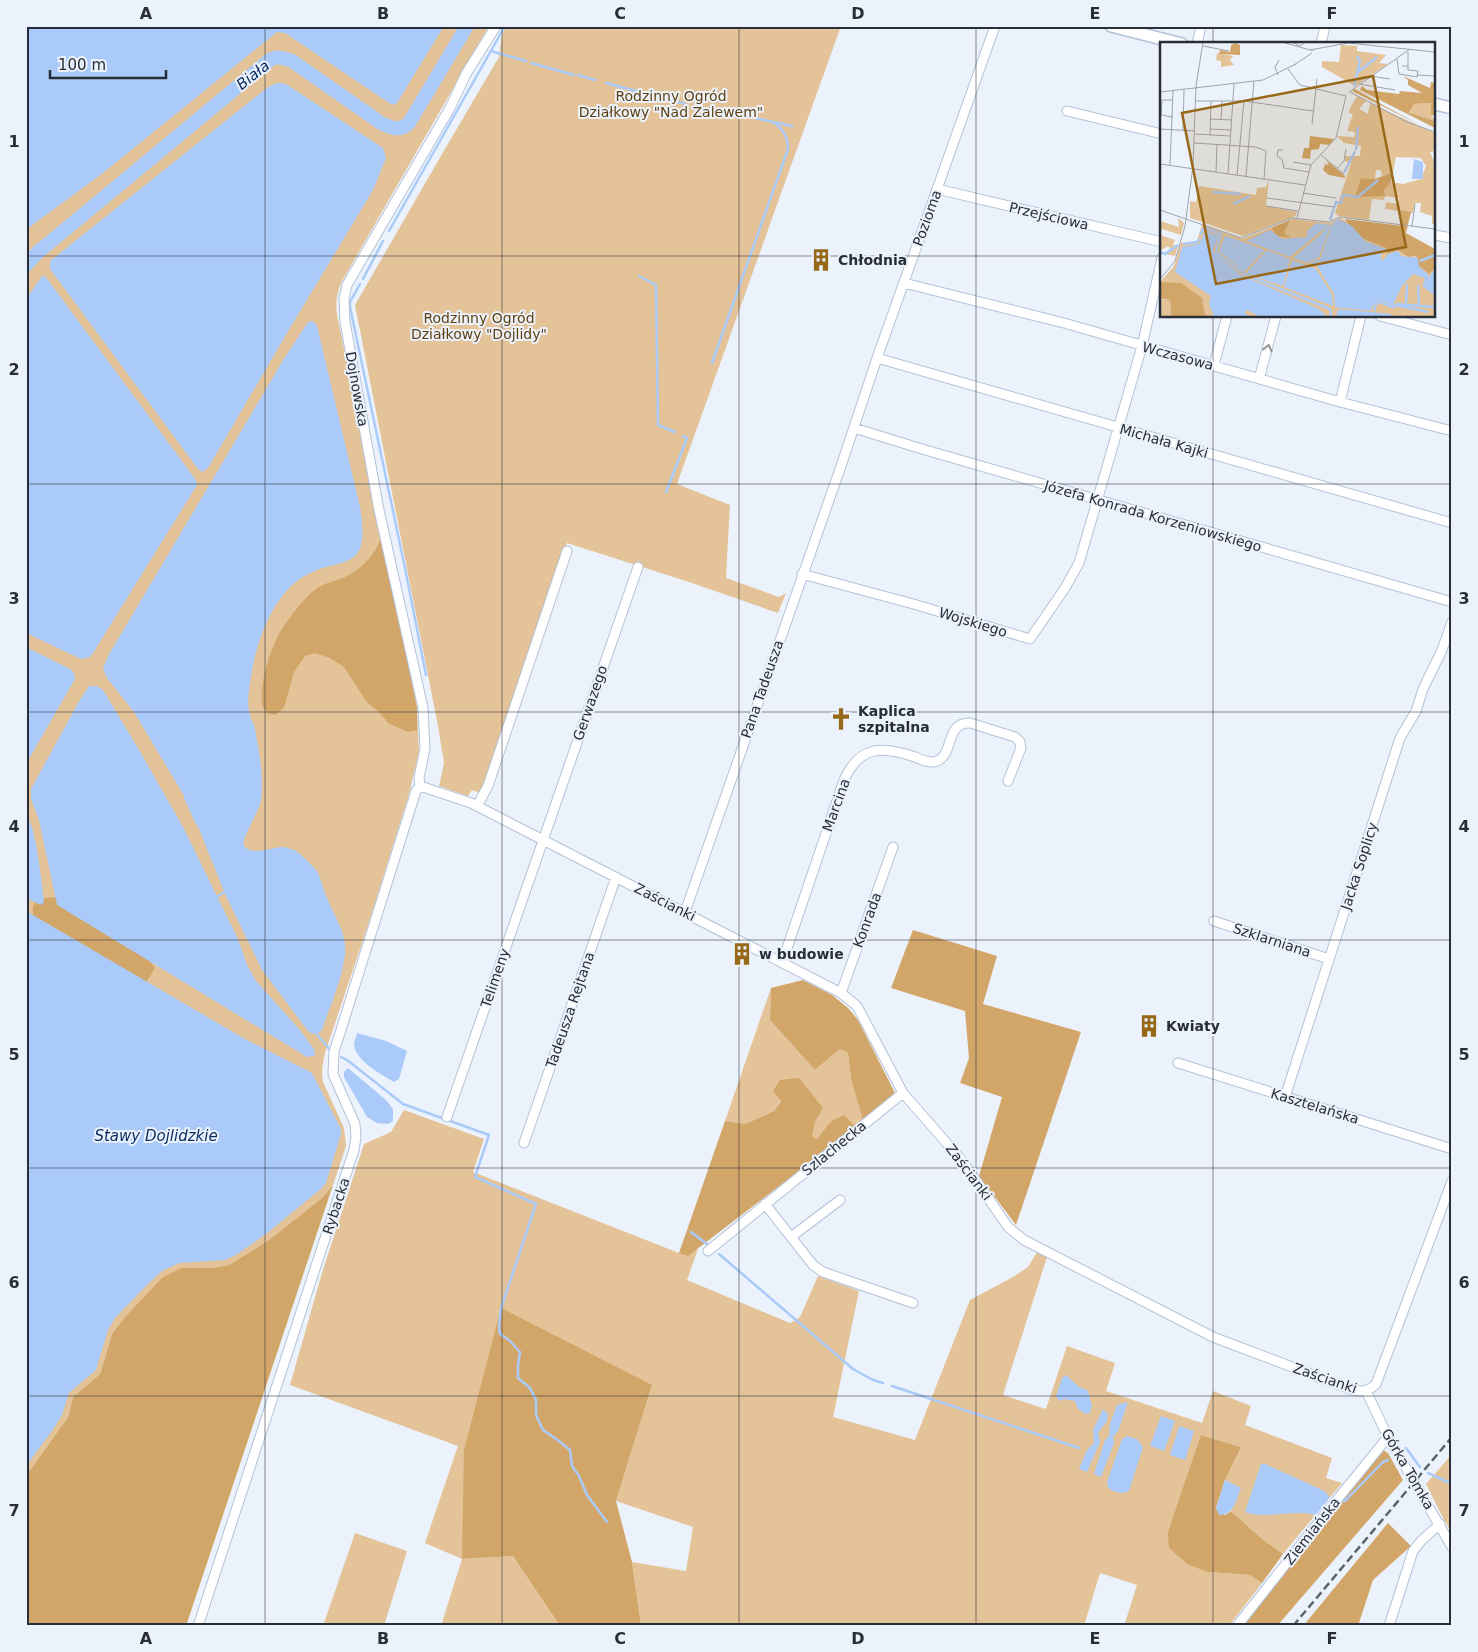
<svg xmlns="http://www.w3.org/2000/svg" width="1478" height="1652" font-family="'DejaVu Sans',sans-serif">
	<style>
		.green { fill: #e3c397 }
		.forest { fill: #d2a669 }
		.water { fill: #aacafa }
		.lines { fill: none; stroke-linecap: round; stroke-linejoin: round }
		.stream { stroke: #aacafa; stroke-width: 2.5 }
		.river { stroke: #aacafa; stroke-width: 14 }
		.minor-casing { stroke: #b2c2d9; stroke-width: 11 }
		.tertiary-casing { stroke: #b2c2d9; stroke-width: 14 }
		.minor { stroke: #fff; stroke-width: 9 }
		.tertiary { stroke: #fff; stroke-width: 11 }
		.rail { stroke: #5d636c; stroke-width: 2.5; stroke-dasharray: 8 4; stroke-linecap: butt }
		.oneway { stroke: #94969b }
		.grid { fill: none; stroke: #282e37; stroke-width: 1; stroke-opacity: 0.55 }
		.labels { text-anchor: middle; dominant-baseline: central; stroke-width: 4; stroke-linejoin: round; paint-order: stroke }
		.park-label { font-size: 14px; fill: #5f4110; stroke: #ecf2fc }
		.street-label { font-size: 14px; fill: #282e37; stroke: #ecf2fc }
		.poi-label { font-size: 14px; font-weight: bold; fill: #282e37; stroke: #ecf2fc; text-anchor: start }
		.water-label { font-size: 15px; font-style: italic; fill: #062b5e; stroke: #ecf2fc }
		.inset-river { fill: none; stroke: #aacafa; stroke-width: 2.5 }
		.inset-road { fill: none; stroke: #9ea4ad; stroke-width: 1 }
		.view { fill: #986819; fill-opacity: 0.15; stroke: #986819; stroke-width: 2.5 }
		.inset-edge { fill: none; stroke: #282e37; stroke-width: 2.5 }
		.neatline { fill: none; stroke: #282e37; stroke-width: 2 }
		.grid-label { font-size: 16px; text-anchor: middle; font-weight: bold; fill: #282e37 }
	</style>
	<rect width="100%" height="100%" fill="#ecf2fc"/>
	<path class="green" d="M26,26H489L341,283C334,303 336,310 340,329L417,708L419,752L409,794L370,919L325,1053C323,1063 321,1072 323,1082L344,1128L346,1146L333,1185L322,1198L269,1240L229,1265L211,1268H181L164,1277L124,1318L112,1334L100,1374L73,1397L68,1417L26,1476Z
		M507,26H841L677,484L730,505L726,578L779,597L786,593L778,613L689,582L567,543L480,793L472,790L468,796L439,786L444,763L438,726L355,305L442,154L499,57L502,34Z
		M771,988L770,1020L815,1070L840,1049L848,1053L851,1079L863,1121L856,1127L830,1122L817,1139L811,1136L815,1122L822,1108L781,1100L774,1111L745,1124L725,1121Z
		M404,1110L484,1139L473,1172L679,1253L698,1249L687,1280L790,1323L800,1317L818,1276L859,1291L833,1417L915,1440L970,1300L1013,1277L1028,1267L1037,1252L1047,1257L1003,1395L1046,1409L1067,1346L1115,1363L1106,1391L1202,1423L1213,1391L1251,1406L1245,1425L1332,1458L1326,1478L1342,1483L1283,1554L1261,1538L1231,1511L1240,1488L1225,1480L1241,1447L1201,1435L1208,1572L1250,1575L1262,1583L1229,1626H1124L1137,1585L1100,1573L1084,1626H641L632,1562L686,1571L693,1527L616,1501L652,1385L463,1559L513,1556L560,1626H441L462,1559L425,1543L458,1446L290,1385L322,1273L364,1144L391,1132Z
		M1452,1454V1533L1443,1518L1426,1484Z
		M355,1533L407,1551L384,1626H323Z"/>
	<path class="forest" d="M382,536L417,708V730L408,732L388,723L380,713L366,701L344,667L330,658L315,653L305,656L294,672L284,708L275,715L267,713C265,710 262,707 262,703C260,683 268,658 276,640C282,626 306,594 319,587C327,582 337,581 345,577C363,568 375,555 382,536Z
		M55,897L144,952L155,968L147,981L140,984L44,925L33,915V906L40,899Z
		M913,930L997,956L983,1004L1081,1032L1016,1225L979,1176L1002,1097L960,1083L969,1058L965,1011L891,988Z
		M803,980L832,995L848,1008L858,1020L896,1095L863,1121L851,1079L848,1053L840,1049L815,1070L770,1020L771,988Z
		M799,1078L823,1108L815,1122L812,1136L817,1139L830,1122L844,1115L856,1127L688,1256L679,1253L725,1121L745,1124L774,1111L781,1101L773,1091L780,1080Z
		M333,1185L186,1626H26V1476L68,1417L73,1397L100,1374L112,1334L124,1318L163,1277L181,1268H211L229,1265L269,1240L322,1198Z
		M501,1308L652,1385L616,1501L632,1562L641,1626H560L513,1556L462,1559L464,1450Z
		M1201,1435L1241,1447L1225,1480L1216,1508L1225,1515L1231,1511L1261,1538L1283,1554L1262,1583L1250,1575L1208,1572L1187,1564L1169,1548L1168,1533L1172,1520Z
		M1383,1450L1388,1453L1403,1480L1277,1626H1242L1301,1551Z
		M1388,1523L1411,1546L1373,1580L1358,1626H1303Z"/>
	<path class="water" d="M26,26H444L397,103L392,105L285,33L277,32L103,173L31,226L26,232Z
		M277,83H283L289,86L383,148L386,158L373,190L290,328L208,468L202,472L198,469L50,269V261L268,87Z
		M42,276H45L196,480L197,485L93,653L90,657L81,659L26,633V299Z
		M311,321L314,322L317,326L360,507C362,522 366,543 356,555C347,564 329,565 317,570C311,573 303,576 297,581C270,602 256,644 251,677C249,688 247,700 249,711C250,716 252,721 254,725C259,748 264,777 261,800C259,812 241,839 244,845C249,857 273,847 283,847C286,847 290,849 294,850C298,851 312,865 316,870C321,877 323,889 327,898C334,916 347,933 345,954C342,980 330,1006 322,1030C317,1035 313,1035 308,1031L262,970L225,894L189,804L134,712L107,678L103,669L108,656L285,357L308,322Z
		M26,647L70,669L74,673L75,679L26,764Z
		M89,686H97L103,690L142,755L183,827L238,939L247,965L256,981L299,1029L314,1049L315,1054L314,1056L307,1057L57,905L39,820L31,799V789L78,703Z
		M26,815C36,824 42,887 44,902L41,905L26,898Z
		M26,911L245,1039L312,1073L341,1129V1134L326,1183L322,1188L266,1234L236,1255L225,1260L179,1263L162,1271L147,1285L115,1318L108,1330L96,1370L69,1393L62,1415L52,1431L26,1466Z
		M357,1033L386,1041L407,1051L399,1079L394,1082C382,1075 356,1061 354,1045C354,1042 356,1037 357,1033Z
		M348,1068L386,1100L393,1109V1121L388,1124L377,1123L367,1117L344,1077V1072Z
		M1066,1375L1079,1387L1087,1390C1090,1395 1089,1399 1092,1405L1090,1413L1085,1414L1078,1409L1075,1401L1064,1399L1059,1401L1056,1396L1062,1378Z
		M1128,1402L1118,1431L1113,1437L1114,1443L1101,1477L1094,1474L1105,1440L1109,1436L1110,1424L1117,1405Z
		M1103,1409L1108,1414L1107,1421L1098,1433L1100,1442L1087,1472L1079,1469L1087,1450L1094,1443L1093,1430Z
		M1161,1416L1175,1421L1164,1451L1150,1446Z
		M1179,1426L1194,1431L1185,1460L1170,1455Z
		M1127,1436L1137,1439L1143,1447L1129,1491C1122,1495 1115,1492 1108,1488L1107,1482L1122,1439Z
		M1261,1464H1265L1320,1489L1324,1491L1330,1497L1316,1515C1292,1509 1266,1520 1245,1512Z
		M1225,1480L1241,1488C1236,1500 1234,1515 1219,1515L1216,1508Z"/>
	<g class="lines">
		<path class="stream" d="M460,38L463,39
			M491,51L526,61
			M531,63L574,75
			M578,75L595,80
			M606,83L685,104
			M698,107L739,115
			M746,116L792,126
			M151,158L156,163
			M389,231L505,26
			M639,276L656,285L658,425L675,432
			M363,279L383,241
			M360,284L350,302V307L405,568L426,675
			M712,363L788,149C788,137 784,131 775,123
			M666,492L687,438L683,436
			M185,797L197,824
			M215,896L217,897L224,892
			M315,1032L330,1050
			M341,1057L347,1060L403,1104L489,1135L475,1177L536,1204L501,1308L499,1327L500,1334L509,1340L520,1352L518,1365V1378L530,1388L536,1400V1415L543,1430L559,1441L570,1450L572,1466L579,1476L587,1495L607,1522
			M691,1232L707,1244
			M719,1254L853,1369L873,1380L883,1383
			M892,1386L1079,1448
			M1403,1450L1406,1448L1420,1467
			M1428,1473L1452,1484
			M1339,1501H1345L1383,1462L1388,1460"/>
		<path class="river" d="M26,265L37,253L271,59C279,56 284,58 292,61L381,123C392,128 399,132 409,123L467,26"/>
		<defs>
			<path id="minor" d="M1197,44L1201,26
				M1321,44L1325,26
				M1067,111L1162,134
				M937,189L1162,242
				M1434,235L1452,238
				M904,283L1064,323L1340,402L1452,431
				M1380,316L1452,335
				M877,358L1452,523
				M1214,365L1227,316
				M1259,379L1276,316
				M1340,402L1361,316
				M854,428L922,449L1452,602
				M802,574L917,605L1030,639L1065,588L1079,563L1142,346L1162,258
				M420,786L471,803L841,993L857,1006L903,1093L964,1163L1008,1227L1024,1240L1213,1337L1353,1390C1363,1392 1369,1391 1376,1384L1452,1181
				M420,786L419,778L425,748L423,708L379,510L345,322L344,299L347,285L450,108L466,74L496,26
				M477,806L488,786L567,551
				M685,912L841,466L877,358L995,26
				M1214,921L1329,959
				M782,963L844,780C860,745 882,746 915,757C922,760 930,764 937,761C954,755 945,722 970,723L1015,737L1020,742L1021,748L1008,781
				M841,993L893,847
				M1178,1063L1452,1149
				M1285,1097L1400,738L1416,711L1423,689L1442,650L1452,622
				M447,1117L638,567
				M524,1143L616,877
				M765,1204L813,1265L823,1272L913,1303
				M791,1237L840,1200
				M708,1251L903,1093
				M1366,1391L1388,1437L1452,1547
				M198,1626L354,1150L356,1137L355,1124L333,1074L334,1052L416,791L420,786
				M1237,1626L1318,1523L1388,1437
				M1389,1626L1413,1551L1421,1541L1440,1524"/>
			<path id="tertiary" d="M1111,26L1182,44
				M1434,104L1452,108"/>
		</defs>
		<use href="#minor" class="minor-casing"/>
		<use href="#tertiary" class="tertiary-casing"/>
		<use href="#minor" class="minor"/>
		<use href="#tertiary" class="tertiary"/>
		<path class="rail" d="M1293,1626L1452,1437"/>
	</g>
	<defs><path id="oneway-chevron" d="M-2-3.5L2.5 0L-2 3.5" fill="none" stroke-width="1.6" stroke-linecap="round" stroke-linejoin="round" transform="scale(1.25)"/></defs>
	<use class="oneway" href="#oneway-chevron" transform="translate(1268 348) rotate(-76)"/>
	<path class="grid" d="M265,26V1626M502,26V1626M739,26V1626M976,26V1626M1213,26V44M26,256H1162M1434,256H1452M1213,316V1626M26,484H1452M26,712H1452M26,940H1452M26,1168H1452M26,1396H1452"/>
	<defs>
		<symbol id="building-bare" viewBox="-9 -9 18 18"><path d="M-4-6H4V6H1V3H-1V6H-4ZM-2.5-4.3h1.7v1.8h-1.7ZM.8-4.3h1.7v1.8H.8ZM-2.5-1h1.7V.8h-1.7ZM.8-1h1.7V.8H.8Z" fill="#986819" stroke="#ecf2fc" stroke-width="2.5" paint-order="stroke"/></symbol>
		<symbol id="church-bare" viewBox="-9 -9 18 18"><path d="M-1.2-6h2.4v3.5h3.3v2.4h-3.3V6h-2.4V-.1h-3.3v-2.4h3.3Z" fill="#986819" stroke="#ecf2fc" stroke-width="2.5" paint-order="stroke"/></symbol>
	</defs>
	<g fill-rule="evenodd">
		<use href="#building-bare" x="805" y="244" width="32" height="32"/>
		<use href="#church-bare" x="825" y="703" width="32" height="32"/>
		<use href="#building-bare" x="726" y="938" width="32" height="32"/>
		<use href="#building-bare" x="1133" y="1010" width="32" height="32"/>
	</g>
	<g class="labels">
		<g class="park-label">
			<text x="671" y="96">Rodzinny Ogród<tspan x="671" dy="16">Działkowy "Nad Zalewem"</tspan></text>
			<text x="479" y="318">Rodzinny Ogród<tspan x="479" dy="16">Działkowy "Dojlidy"</tspan></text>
		</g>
		<g class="street-label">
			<text transform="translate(1049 216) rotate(13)">Przejściowa</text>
			<text transform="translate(927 218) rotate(-70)">Pozioma</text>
			<text transform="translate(1178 356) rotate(15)">Wczasowa</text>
			<text transform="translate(357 389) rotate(80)">Dojnowska</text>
			<text transform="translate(1164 441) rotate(16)">Michała Kajki</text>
			<text transform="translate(1153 516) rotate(16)">Józefa Konrada Korzeniowskiego</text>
			<text transform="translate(973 622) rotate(17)">Wojskiego</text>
			<text transform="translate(762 689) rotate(-71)">Pana Tadeusza</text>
			<text transform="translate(590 703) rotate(-71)">Gerwazego</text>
			<text transform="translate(836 805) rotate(-70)">Marcina</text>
			<text transform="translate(1359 866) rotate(-72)">Jacka Soplicy</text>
			<text transform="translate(665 902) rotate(27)">Zaścianki</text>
			<text transform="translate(867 920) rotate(-70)">Konrada</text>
			<text transform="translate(1272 940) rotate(18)">Szklarniana</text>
			<text transform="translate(495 978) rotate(-71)">Telimeny</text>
			<text transform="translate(570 1010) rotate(-71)">Tadeusza Rejtana</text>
			<text transform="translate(1315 1106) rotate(17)">Kasztelańska</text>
			<text transform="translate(834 1148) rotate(-39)">Szlachecka</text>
			<text transform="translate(969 1172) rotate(53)">Zaścianki</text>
			<text transform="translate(336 1206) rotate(-72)">Rybacka</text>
			<text transform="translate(1325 1378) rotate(19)">Zaścianki</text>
			<text transform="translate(1408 1469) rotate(60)">Górka Tomka</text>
			<text transform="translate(1312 1531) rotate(-52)">Ziemiańska</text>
		</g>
		<g class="poi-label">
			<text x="838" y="260">Chłodnia</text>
			<text x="858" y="711">Kaplica<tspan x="858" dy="16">szpitalna</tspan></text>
			<text x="759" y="954">w budowie</text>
			<text x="1166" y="1026">Kwiaty</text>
		</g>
		<g class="water-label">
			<text transform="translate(253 75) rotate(-38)">Biała</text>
			<text x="156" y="1136">Stawy Dojlidzkie</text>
		</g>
	</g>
	<g transform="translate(1160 42)">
		<rect width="275" height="275" fill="#ecf2fc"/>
		<path d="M181,3L197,4V9L226,13L219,21L228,22L195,44L162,25V19L179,20ZM57,11L73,14L70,18L74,23L61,25V19L56,18ZM197,54L206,59L199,67L208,72L210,61L275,91V109L270,110L275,122V182H272V174L260,170L261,161H255L253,171L225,167L226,160L238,162L239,156L225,154L224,158L212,157L209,178L179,174L175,171L191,121L185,119V114H200L201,104L184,101L177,94L194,95L195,90L187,89L193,72L189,71L190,66ZM236,115L261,116L266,124L261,137L243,142L231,140L224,148L225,153L201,136L215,137L216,128H221L222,134L233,130ZM272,61L271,73L275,79L249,72L254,62ZM109,138L106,164L137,170L136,174L83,194L30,176V159L36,160L39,144L96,153L97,146L106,145ZM18,176L24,181L21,193L2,187L0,192V179L19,185ZM180,176L193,183L199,195L226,206L227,211L238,208L251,215L256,214L261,226L269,231L275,226V275H45L1,239L14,224L21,201L37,199L42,183L82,197L133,177L170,181ZM0,193L15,198L13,203L18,204L15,214L5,212L11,207L8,204L0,209ZM0,258H10L11,275L0,274Z" fill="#e3c397" fill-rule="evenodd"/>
		<path d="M75,1L80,3V13L59,12L60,8L70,10L71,3ZM243,34L270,46L271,40L275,41V74L271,73V61L254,62L249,71L275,79V86L200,48L202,44L207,48L239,52L240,49L262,51L248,43V38ZM195,47L223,63L260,83L192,49ZM150,94L174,97L169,103L160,102L159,107L151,108L150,117L142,116L144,106H149ZM166,118L185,134V136L169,133L163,128L165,122L169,123ZM233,130L231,140L224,148L225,154L195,155L201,136L215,137ZM240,168L251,170L246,191L275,207V226L269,232L259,224L256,214L249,215L238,208L227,212L226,206L199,195L185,177L243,184ZM130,178L124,191L131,196L118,194L111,186ZM0,240L21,241L42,256L45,273L49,275H11L10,258L0,257Z" fill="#d2a669"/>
		<path d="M254,117L263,120V137H252ZM178,177L192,184L205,199L226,207L220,214L223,219L228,212L238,209L241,214L258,216L259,225L268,232L267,237L275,227V250L266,244L267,237L253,232L242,244L233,263L217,257L210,269L175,265L174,252L157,224L149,221L159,217L158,223L172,182ZM156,181L171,183L159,215L147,221L133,216L161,192L167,184L130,215L86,199L110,188L122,197L147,195V189ZM45,189L59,194L53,209L81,233L159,267L167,275H100L87,268L84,271L92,275H54L49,262L51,254L15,230L22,205L39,202ZM65,194L69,195L105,208L84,230L59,209ZM107,208L130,217L123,244L86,231ZM132,218L156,227L172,253L173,264L124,245ZM178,267L231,272V275H176Z" fill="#aacafa"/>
		<path class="inset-river" d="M198,30L217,15M194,44L200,19L197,14M196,108L198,85M184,131L195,109M52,150L81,152M73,162L90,154M170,178L176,160L181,161L183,153L198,155L218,138M40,193L44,186L61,192L56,210L84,232L170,267L171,275M23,202L37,200L39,197M0,210L5,212L18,203M260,219L275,213M266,236L264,244L275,252M258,243L259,263M246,261L247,242M236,263L268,270M214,269L217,259L233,265L237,262L274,265L275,262"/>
		<path class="inset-road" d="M122,0L150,8M132,0L140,4L145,0M43,4L69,9M154,8H150L188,1L275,10M237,17L239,32L257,35L258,29L248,28V24M134,23L152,11M242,24H248V10M128,27L140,43L186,54L176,96L151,123L137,176M118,33L115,25L119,18M257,33L275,34M210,34L230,37M199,42L235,48M0,50L103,38L136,22M189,50L250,7M190,50L247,80L275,90M36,59H84L153,69M13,75L1,73L2,58H13M50,77L72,78M61,78L62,59M152,82L157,37M0,87L35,89M50,87L71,88M23,88L24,48M35,92L70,94M50,93L51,59M34,101L96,105L106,109L104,137M123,108H118L117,114L122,117L124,126L149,130M161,113L184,132M133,120L151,123M0,122L145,143M10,123L13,49M177,127L184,119L186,107M56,130L57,102M68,131L74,42M77,133L84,59M86,134L94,39M143,151L176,156M107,156L174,165M106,164L138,169M0,168L81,196L132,176L169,180L180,175L275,187M252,184L255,162M0,237L15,219L25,184L33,124L36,44L43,0"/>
		<path class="view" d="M213,34L246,205L56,242L22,71Z"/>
		<rect width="275" height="275" class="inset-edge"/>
	</g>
	<rect width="1478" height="1652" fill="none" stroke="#ecf2fc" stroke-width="55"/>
	<path d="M50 70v8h116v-8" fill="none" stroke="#282e37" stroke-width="2.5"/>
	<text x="58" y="70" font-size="15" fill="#282e37" stroke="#ecf2fc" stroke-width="4" paint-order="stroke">100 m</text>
	<rect x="28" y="28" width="1422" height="1596" class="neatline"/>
	<g class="grid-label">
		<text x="146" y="19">A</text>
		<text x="383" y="19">B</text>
		<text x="620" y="19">C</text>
		<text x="858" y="19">D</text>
		<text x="1095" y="19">E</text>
		<text x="1332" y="19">F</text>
		<text x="14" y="147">1</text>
		<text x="1464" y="147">1</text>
		<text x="14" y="375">2</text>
		<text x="1464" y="375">2</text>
		<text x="14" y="604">3</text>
		<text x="1464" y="604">3</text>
		<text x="14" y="832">4</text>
		<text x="1464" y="832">4</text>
		<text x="14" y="1060">5</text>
		<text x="1464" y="1060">5</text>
		<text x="14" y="1288">6</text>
		<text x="1464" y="1288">6</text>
		<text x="14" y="1516">7</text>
		<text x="1464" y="1516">7</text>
		<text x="146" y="1644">A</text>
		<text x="383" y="1644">B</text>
		<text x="620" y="1644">C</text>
		<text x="858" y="1644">D</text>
		<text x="1095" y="1644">E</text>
		<text x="1332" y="1644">F</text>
	</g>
</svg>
